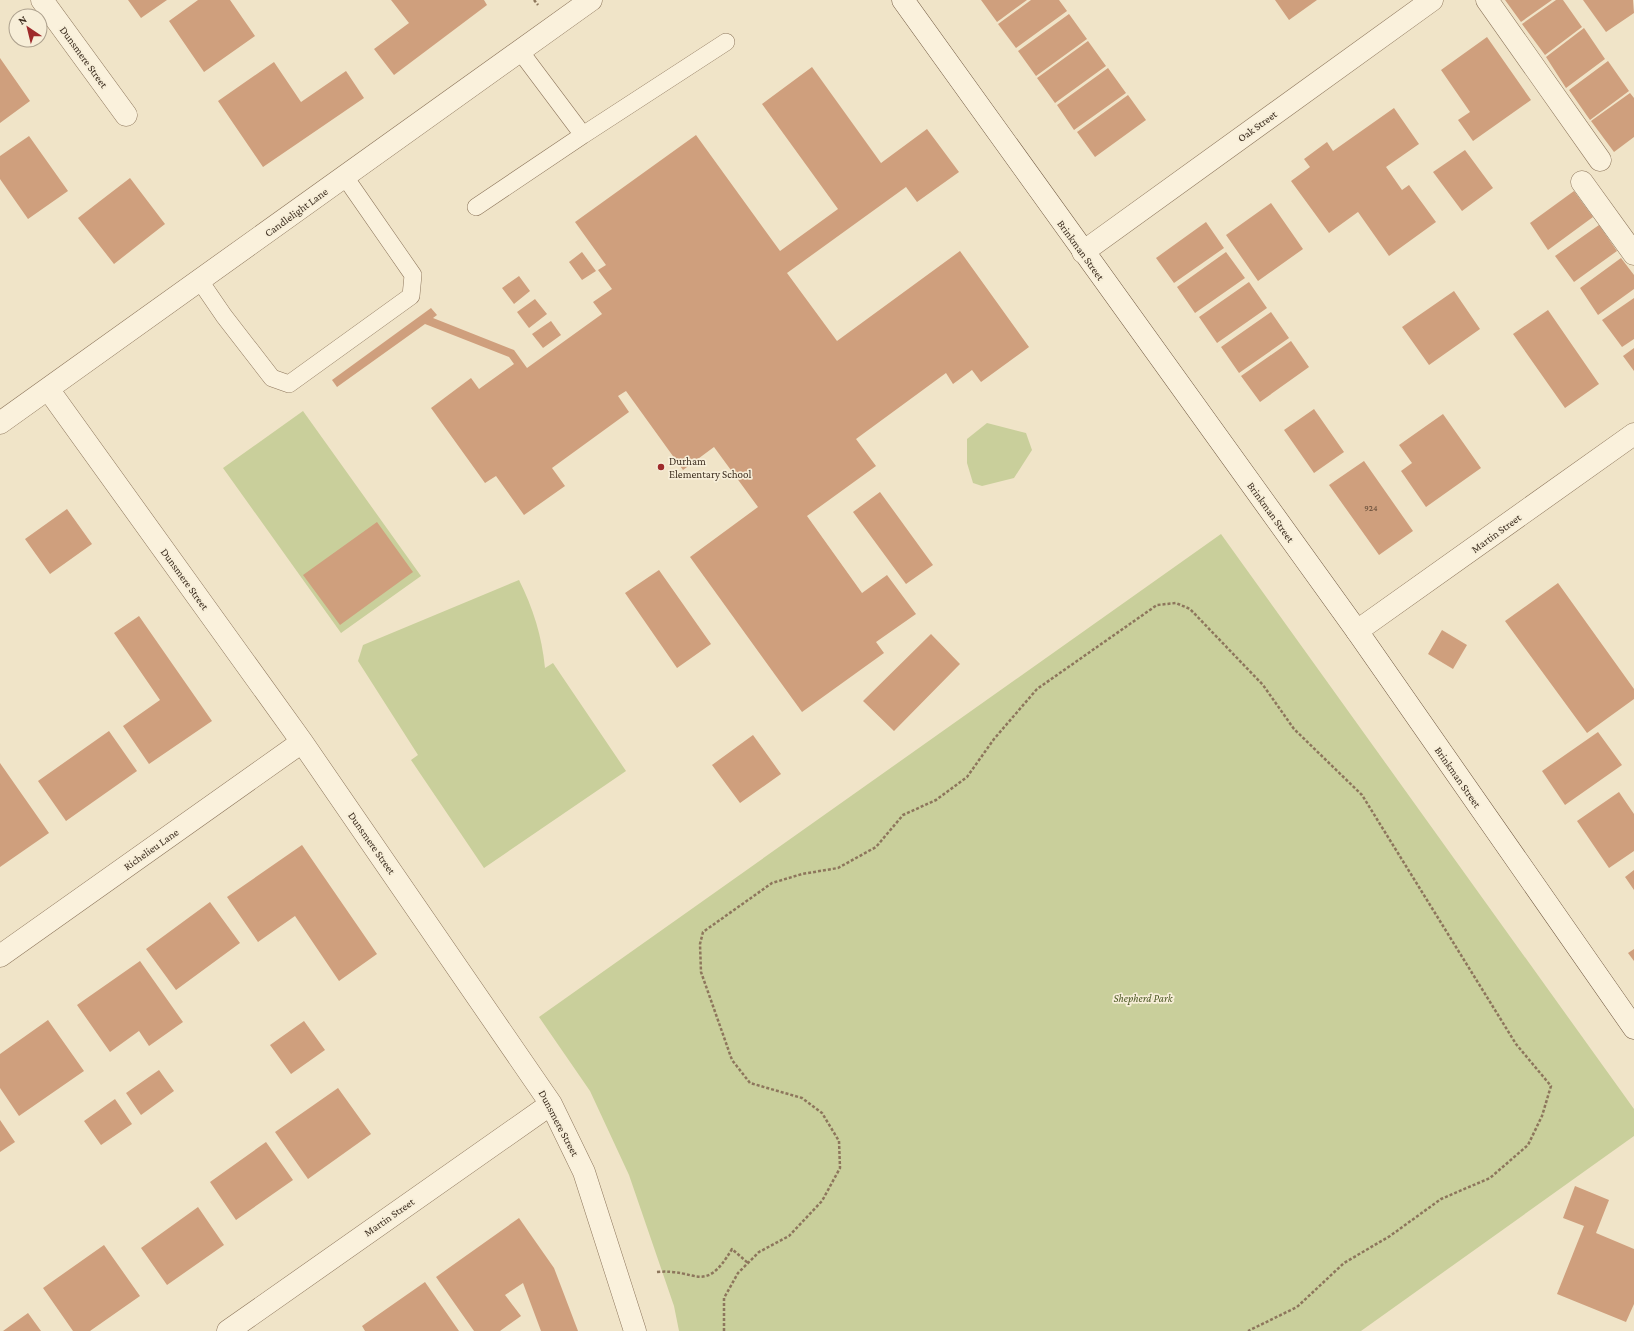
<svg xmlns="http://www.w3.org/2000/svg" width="1634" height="1331" font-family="'Crimson Pro',serif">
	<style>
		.green { fill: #c9cf9b }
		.building { fill: #cf9f7d }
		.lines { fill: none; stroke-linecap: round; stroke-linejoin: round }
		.lane-casing { stroke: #8d765c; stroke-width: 18 }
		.street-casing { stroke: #8d765c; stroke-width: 23 }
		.secondary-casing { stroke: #6f573f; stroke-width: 23 }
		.path { stroke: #8d765c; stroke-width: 2.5; stroke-dasharray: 3 2; stroke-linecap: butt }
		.lane { stroke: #faf1dc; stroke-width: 17 }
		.street { stroke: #faf1dc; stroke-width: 22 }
		.secondary { stroke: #faf1dc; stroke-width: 22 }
		.poi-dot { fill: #9e2a2b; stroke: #f7eed8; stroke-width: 1.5 }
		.labels { text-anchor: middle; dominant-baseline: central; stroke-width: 3.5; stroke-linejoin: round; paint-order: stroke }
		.number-label { font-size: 9px; fill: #624a37 }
		.street-label { font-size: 11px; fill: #3d2e20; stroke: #f7eed8 }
		.poi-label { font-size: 11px; fill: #3d2e20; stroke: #f7eed8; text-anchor: start }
		.park-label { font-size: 11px; font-style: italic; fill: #4d5a26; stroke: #f7eed8 }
	</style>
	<rect width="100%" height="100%" fill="#f0e4c8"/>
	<path class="green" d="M303,411L421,576L341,633L223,468Z
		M987,423L1026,433L1032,450L1014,478L982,486L973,483L967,463V439Z
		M1221,534L1634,1109V1136L1361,1331H679L674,1306L629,1175L590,1091L539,1017Z
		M519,580C533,608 542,636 545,668L553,663L626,771L484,868L411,760L418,755L358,661L363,645Z"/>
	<path class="building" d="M128,0H167L141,18Z
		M198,0H230L255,36L204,72L169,21Z
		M391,0H484L487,5L394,75L374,49L409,23Z
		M981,0H1027L997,22Z
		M1031,0H1059L1067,11L1016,48L998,24Z
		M1275,0H1317L1289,20Z
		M1505,0H1552L1521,22Z
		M1556,0H1563L1582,27L1545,55L1522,24Z
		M1583,0H1633L1634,13L1606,32Z
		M1069,14L1087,39L1036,76L1018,51Z
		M1584,28L1605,59L1566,88L1546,57Z
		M1487,37L1531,100L1473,141L1458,120L1470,112L1441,70Z
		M1088,41L1106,66L1055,103L1037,78Z
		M0,58L30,101L0,123Z
		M1608,61L1629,91L1590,120L1569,90Z
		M274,62L301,102L346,71L364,98L263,167L218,101Z
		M812,67L881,163L927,129L959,172L917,202L906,187L787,273L837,341L960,251L1029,347L981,382L972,370L953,384L946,373L856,439L876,466L807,516L862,593L887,575L916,614L876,642L884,653L802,712L690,557L758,507L714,447L683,470L626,391L618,396L629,412L552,468L565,486L524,515L496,476L485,483L431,408L471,378L479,389L514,364L509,357L425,324L337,387L332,380L431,308L437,315L433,318L514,350L527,368L602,314L593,302L612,289L598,270L606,265L575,222L696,135L780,251L838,209L762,104Z
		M1108,68L1126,93L1074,130L1057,105Z
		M1630,93L1634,98V137L1614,152L1591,121Z
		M1128,95L1146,120L1095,157L1077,132Z
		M1394,108L1419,144L1386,167L1402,190L1409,185L1436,222L1389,256L1358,212L1329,233L1291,181L1310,167L1304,159L1327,142L1333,151Z
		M29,136L68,191L28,219L0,179V156Z
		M1465,150L1493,188L1462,211L1433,172Z
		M130,178L165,224L114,264L78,218Z
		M1574,191L1593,217L1548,250L1530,223Z
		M1271,203L1303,249L1258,281L1226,235Z
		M1206,222L1224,248L1174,283L1156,258Z
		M1599,225L1617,251L1574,282L1555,256Z
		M582,252L596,271L582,280L569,262Z
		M1226,252L1245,278L1195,313L1177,287Z
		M1621,258L1634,275V289L1598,315L1580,288Z
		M519,276L530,291L514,304L502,288Z
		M1249,282L1267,308L1217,343L1199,317Z
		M1454,291L1480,329L1429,365L1402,327Z
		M1634,298V339L1622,347L1602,320Z
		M535,299L547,314L529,328L517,312Z
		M1548,310L1599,384L1565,408L1513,334Z
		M1271,312L1289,338L1239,373L1221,347Z
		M551,321L561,335L543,348L532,334Z
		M1291,341L1309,367L1260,402L1241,376Z
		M1634,348V371L1623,356Z
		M1314,409L1344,452L1314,473L1284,430Z
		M1443,414L1481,468L1426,507L1401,471L1412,463L1399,445Z
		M1364,461L1413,531L1379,555L1329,485Z
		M880,492L933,565L906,584L853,512Z
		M67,509L92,544L50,574L25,539Z
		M377,522L413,572L340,625L303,575Z
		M659,570L711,644L677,668L625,593Z
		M1558,583L1634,689V699L1587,733L1505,621Z
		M139,616L212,721L149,764L123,726L160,700L114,633Z
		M1442,630L1467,645L1453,669L1428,654Z
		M931,634L960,664L894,731L863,701Z
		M109,731L137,771L66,821L38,781Z
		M1598,732L1622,765L1565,805L1542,771Z
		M753,735L781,774L740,803L712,765Z
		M0,763L49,833L0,867Z
		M1619,792L1634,814V851L1609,868L1577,821Z
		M302,845L377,954L339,981L295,916L258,942L227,897Z
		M1634,870V890L1625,877Z
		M210,902L240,943L176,990L146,949Z
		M1634,949V961L1628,953Z
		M140,961L183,1022L149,1046L139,1031L110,1052L77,1005Z
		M48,1020L84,1071L19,1116L0,1088V1054Z
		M304,1021L325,1050L291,1074L270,1045Z
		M159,1070L174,1091L141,1115L126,1093Z
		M338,1088L371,1134L308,1179L275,1132Z
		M115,1099L132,1124L101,1145L84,1121Z
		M0,1120L15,1142L0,1152Z
		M266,1142L293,1180L236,1220L210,1182Z
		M1575,1186L1609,1200L1596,1233L1634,1249V1304L1626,1322L1557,1294L1584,1226L1563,1218Z
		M198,1207L224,1245L167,1285L141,1248Z
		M519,1218L554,1268L578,1331H541L523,1283L505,1295L521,1316L500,1331H474L436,1277Z
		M104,1245L140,1296L90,1331H73L43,1288Z
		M425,1282L459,1331H365L362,1326Z
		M28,1313L41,1331H3Z"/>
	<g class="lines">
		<defs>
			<path id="lane" d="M520,51L583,135L726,42
				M476,207L583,135
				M200,281L224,316L272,378L289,384L411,296L413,275L345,177"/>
			<path id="street" d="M42,0L126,115
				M1487,0L1600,160
				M1582,182L1634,254
				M1083,252L1432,0
				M48,389L302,742L551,1104L584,1172L635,1331
				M0,423L591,0
				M1357,631L1634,434
				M0,956L302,742
				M228,1331L551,1104"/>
			<path id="secondary" d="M903,0L1357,631L1634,1028"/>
		</defs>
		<use href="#lane" class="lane-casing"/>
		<use href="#street" class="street-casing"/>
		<use href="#secondary" class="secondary-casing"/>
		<path class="path" d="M534,0L538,5
			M657,1272C697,1268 704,1296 732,1249L748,1263
			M724,1331V1298L738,1273L759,1252L789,1236L822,1201L840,1168L839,1141L822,1113L802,1098L750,1083L732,1060L701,972L700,944L703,932L772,883L802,874L838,868L876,847L903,815L936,800L967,777L994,739L1037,689L1157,605L1176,603L1190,609L1263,685L1294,729L1362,795L1516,1044L1551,1086L1542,1116L1528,1145L1490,1178L1441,1199L1390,1236L1344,1263L1297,1307L1248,1331"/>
		<use href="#lane" class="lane"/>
		<use href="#street" class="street"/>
		<use href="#secondary" class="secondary"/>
	</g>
	<circle class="poi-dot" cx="661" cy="467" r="4"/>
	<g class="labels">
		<g class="number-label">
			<text x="1371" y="508">924</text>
		</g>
		<g class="street-label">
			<text transform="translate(84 57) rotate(54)">Dunsmere Street</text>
			<text transform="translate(1257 126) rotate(-36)">Oak Street</text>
			<text transform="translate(296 212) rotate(-36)">Candlelight Lane</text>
			<text transform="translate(1081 250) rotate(54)">Brinkman Street</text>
			<text transform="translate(1271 512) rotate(54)">Brinkman Street</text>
			<text transform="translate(1496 533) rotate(-36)">Martin Street</text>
			<text transform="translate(185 579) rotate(54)">Dunsmere Street</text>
			<text transform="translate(1458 777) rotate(55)">Brinkman Street</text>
			<text transform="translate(372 843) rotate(55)">Dunsmere Street</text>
			<text transform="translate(151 849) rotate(-35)">Richelieu Lane</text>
			<text transform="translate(559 1123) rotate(62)">Dunsmere Street</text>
			<text transform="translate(389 1217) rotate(-35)">Martin Street</text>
		</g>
		<g class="poi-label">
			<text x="669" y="461">Durham<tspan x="669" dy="13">Elementary School</tspan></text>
		</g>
		<g class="park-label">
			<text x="1143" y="998">Shepherd Park</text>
		</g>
	</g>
	<g transform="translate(28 28) rotate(325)"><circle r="19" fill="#f7eed8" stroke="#ada18e"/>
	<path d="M0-3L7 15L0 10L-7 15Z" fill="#9e2a2b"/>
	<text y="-6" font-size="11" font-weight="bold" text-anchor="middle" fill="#3d2e20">N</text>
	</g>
</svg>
